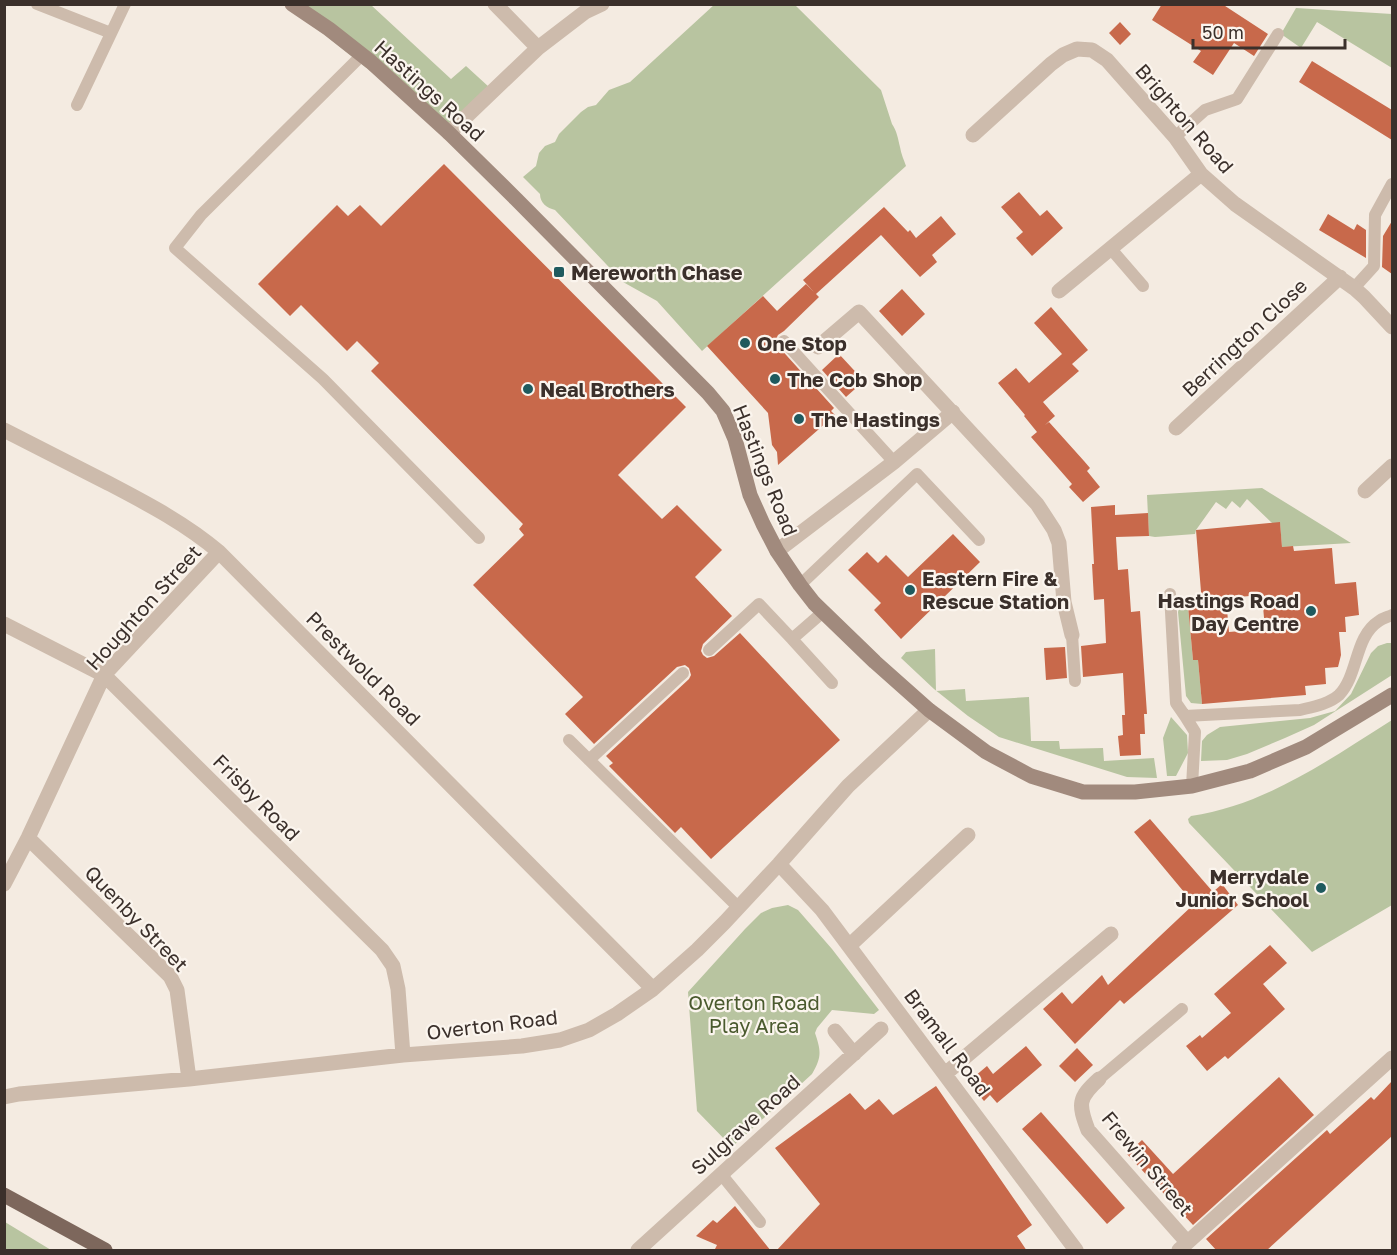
<svg xmlns="http://www.w3.org/2000/svg" width="1397" height="1255" font-family="'Golos Text',sans-serif">
	<style>
		.green { fill: #b8c4a0 }
		.building { fill: #c8694b; fill-rule: evenodd }
		.lines { fill: none; stroke-linecap: round; stroke-linejoin: round }
		.lane { stroke: #cdbbac; stroke-width: 12 }
		.street { stroke: #cdbbac; stroke-width: 15 }
		.secondary { stroke: #a18a7d; stroke-width: 15 }
		.primary { stroke: #7d675c; stroke-width: 15 }
		.poi-dot { fill: #1f5a5e; stroke: #fbf5ee; stroke-width: 2 }
		.labels { text-anchor: middle; dominant-baseline: central; stroke-width: 4.5; stroke-linejoin: round; paint-order: stroke }
		.street-label { font-size: 20px; fill: #3b302b; stroke: #fbf5ee }
		.poi-label { font-size: 20px; font-weight: bold; fill: #3b302b; stroke: #fbf5ee; text-anchor: start }
		.park-label { font-size: 20px; fill: #4a5a2e; stroke: #fbf5ee }
	</style>
	<rect width="100%" height="100%" fill="#f4ebe1"/>
	<path class="green" d="M715,4L795,5L881,90L892,124C897,131 898,139 900,147C901,154 904,160 906,166L702,351L657,301L623,282L555,210C547,208 540,203 540,194L523,177L536,166L539,153L545,146L555,142L559,134L581,112L588,107L596,105L609,90L630,82Z
		M287,5H371L451,79L466,66L489,87L449,133Z
		M1296,8L1392,14V68L1317,22L1301,48L1281,34Z
		M1262,488L1351,543L1282,547L1280,523H1272L1247,499L1240,508L1232,501L1226,509L1216,502L1196,530L1195,534L1155,537L1149,536L1147,495Z
		M1187,600H1202V604L1188,606L1193,660H1198L1202,704L1191,703L1186,696L1178,612L1180,605Z
		M1387,643H1392V675L1314,725L1285,738L1247,754L1227,760L1201,761L1202,741L1207,735L1220,727L1310,718L1335,711L1351,694L1371,653L1378,646Z
		M935,649L936,691L965,689L966,701L1029,697L1031,741H1059L1060,749L1103,748L1104,761L1154,758L1157,778L1127,777L999,737L968,716L934,689L901,658L906,652Z
		M1171,717L1187,735L1188,753L1176,776H1167L1163,738Z
		M1392,720V905L1312,952L1189,823L1188,819L1191,816C1266,805 1330,759 1392,720Z
		M788,905L798,910L832,949L879,1010L874,1014L832,1010L817,1028L815,1033C821,1051 822,1057 812,1074L732,1147L697,1111L688,992L745,929L761,913L772,908Z
		M5,1222L51,1250H5Z"/>
	<path class="building" d="M1162,4H1222L1268,34L1254,56L1234,43L1213,75L1193,62L1201,51L1152,20Z
		M1120,22L1131,34L1120,45L1109,33Z
		M1312,61L1392,110V140L1299,82Z
		M444,164L686,407L618,475L662,519L677,505L722,550L695,577L732,616L703,644L701,651L703,655L707,658L714,656L740,633L840,740L711,859L681,827L675,833L609,766L613,763L606,756L689,679L691,675L689,668L685,665L677,667L594,744L565,714L583,697L473,585L524,535L519,529L523,524L371,371L379,363L357,341L347,351L301,305L290,316L258,284L337,205L348,216L360,205L381,226Z
		M1019,192L1040,216L1047,210L1063,228L1032,256L1016,238L1023,232L1001,207Z
		M884,207L908,232L910,230L916,238L941,216L956,234L932,255L937,262L920,277L881,235L816,294L819,297L784,331L778,335L776,339L778,346L834,408L831,411L835,415L778,465L777,452L772,445L768,413L707,346L763,296L777,311L806,284L814,292L803,280Z
		M1328,214L1354,230L1357,224L1366,230V258L1319,230Z
		M1392,221V274L1382,267L1383,236Z
		M902,289L925,314L902,336L879,311Z
		M1051,307L1088,350L1072,364L1079,371L1043,402L1055,416L1045,425L1049,422L1084,461L1090,468L1087,471L1100,487L1083,502L1069,487L1072,484L1031,437L1037,432L1024,416L1025,415L998,383L1016,368L1029,383L1062,354L1034,323Z
		M839,354L864,381L846,397L822,370Z
		M1115,505V515L1148,513L1149,536L1116,537L1118,570L1128,569L1131,612L1140,611L1147,714H1144L1145,734H1140L1141,755L1120,756L1118,736L1123,735L1122,715H1125L1123,673L1083,677L1081,646L1106,643L1104,599L1094,600L1092,564H1094L1091,507Z
		M1280,522L1282,547L1293,546L1294,551L1332,548L1335,584L1356,582L1359,615L1345,617L1346,632H1339L1341,655L1338,667L1325,668L1326,684L1305,686L1306,695L1202,704L1198,660H1193L1188,606L1202,604L1196,530ZM1262,595L1265,629L1229,632L1226,598Z
		M953,534L980,562L901,639L874,610L881,603L848,570L867,552L878,563L886,555L908,577Z
		M1065,647L1067,678L1046,680L1044,648Z
		M1150,819L1213,892L1222,884L1238,905L1124,1004L1120,1000L1075,1044L1043,1009L1062,992L1072,1004L1102,975L1108,985L1194,904L1134,832Z
		M1270,945L1287,963L1263,984L1285,1009L1228,1059L1225,1056L1207,1071L1186,1046L1200,1035L1202,1038L1231,1013L1214,994Z
		M1026,1046L1042,1065L997,1103L990,1095L984,1101L968,1082L987,1066L993,1074Z
		M1077,1048L1093,1065L1075,1082L1059,1066Z
		M1279,1077L1314,1115L1193,1225L1127,1154L1142,1140L1173,1174Z
		M1392,1081V1136L1266,1251H1217L1206,1239L1327,1130L1330,1134L1371,1097L1374,1100Z
		M936,1086L1032,1225L1017,1236L1027,1251H776L820,1204L775,1148L850,1093L865,1110L879,1099L893,1115Z
		M1041,1112L1125,1208L1107,1224L1022,1129Z
		M735,1206L771,1251H714L717,1245L696,1236L713,1220L717,1223Z"/>
	<g class="lines">
		<path class="lane" d="M37,4L111,33
			M362,55L201,215L175,248L323,379L479,538
			M77,105L125,4
			M1175,137L1205,110L1237,99L1278,34
			M1111,249L1143,286
			M1354,288L1374,266L1375,215L1392,184
			M784,341L894,462
			M800,585L917,474L979,540
			M1170,594L1176,703L1185,716L1300,710C1312,707 1329,704 1339,695C1359,674 1354,637 1379,621C1383,618 1388,617 1392,615
			M1072,635L1075,681
			M792,639L832,683
			M709,650L759,604L792,639L823,612
			M1185,716L1195,732L1192,786
			M569,740L738,907
			M589,760L683,673
			M1099,1079L1182,1009
			M721,1174L760,1222"/>
		<path class="street" d="M495,4L538,48
			M449,133L538,48L585,12L602,4
			M973,135L1051,64L1063,55L1077,49L1092,50L1107,60L1175,137L1201,174L1235,204L1354,288L1364,297L1392,327
			M1059,291L1201,174
			M818,347L859,312L1037,504L1054,530L1059,543L1064,602L1072,635
			M1176,428L1340,277
			M4,430C38,447 72,465 106,482C146,503 185,523 219,552L653,989
			M1365,491L1392,466
			M777,551L894,462L953,412
			M4,624L104,675L382,950L393,966L398,989L403,1055
			M28,838L170,976L177,990L189,1079
			M779,864L822,910L1076,1250
			M4,884L28,838L104,675L219,552
			M849,946L968,835
			M835,1031L854,1054
			M945,1074L1111,934
			M1099,1079C1078,1098 1078,1104 1088,1130L1187,1242
			M4,1097L19,1094L189,1079L403,1055L522,1046L560,1040L589,1030L617,1014L653,989L697,950L725,922L779,864L848,786L929,710
			M638,1250L881,1029
			M1179,1250L1392,1058"/>
		<path class="secondary" d="M292,4L329,29L371,62L449,133L516,199L708,393L723,411L735,439L750,495L763,524L777,551L800,585L814,603L875,662L929,710L986,752L1031,776L1083,792H1135L1192,786L1250,771L1306,747L1392,695"/>
		<path class="primary" d="M4,1195L105,1250"/>
	</g>
	<g class="poi-dot">
		<rect x="553" y="266" width="12" height="12" rx="3"/>
		<circle cx="745" cy="343" r="6"/>
		<circle cx="775" cy="379" r="6"/>
		<circle cx="528" cy="389" r="6"/>
		<circle cx="799" cy="419" r="6"/>
		<circle cx="910" cy="590" r="6"/>
		<circle cx="1311" cy="611" r="6"/>
		<circle cx="1321" cy="888" r="6"/>
	</g>
	<g class="labels">
		<g class="street-label">
			<text transform="translate(430 90) rotate(42)">Hastings Road</text>
			<text transform="translate(1185 118) rotate(49)">Brighton Road</text>
			<text transform="translate(1244 337) rotate(-43)">Berrington Close</text>
			<text transform="translate(766 470) rotate(68)">Hastings Road</text>
			<text transform="translate(143 607) rotate(-48)">Houghton Street</text>
			<text transform="translate(364 668) rotate(45)">Prestwold Road</text>
			<text transform="translate(257 797) rotate(45)">Frisby Road</text>
			<text transform="translate(137 918) rotate(46)">Quenby Street</text>
			<text transform="translate(492 1024) rotate(-7)">Overton Road</text>
			<text transform="translate(948 1042) rotate(53)">Bramall Road</text>
			<text transform="translate(745 1124) rotate(-42)">Sulgrave Road</text>
			<text transform="translate(1148 1163) rotate(50)">Frewin Street</text>
		</g>
		<g class="poi-label">
			<text x="571" y="272">Mereworth Chase</text>
			<text x="757" y="343">One Stop</text>
			<text x="787" y="379">The Cob Shop</text>
			<text x="540" y="389">Neal Brothers</text>
			<text x="811" y="419">The Hastings</text>
			<text x="922" y="578">Eastern Fire &amp;<tspan x="922" dy="23">Rescue Station</tspan></text>
			<text x="1299" y="600" text-anchor="end">Hastings Road<tspan x="1299" dy="23">Day Centre</tspan></text>
			<text x="1309" y="876" text-anchor="end">Merrydale<tspan x="1309" dy="23">Junior School</tspan></text>
		</g>
		<g class="park-label">
			<text x="754" y="1002">Overton Road<tspan x="754" dy="23">Play Area</tspan></text>
		</g>
	</g>
	<rect width="1397" height="1255" fill="none" stroke="#3b302b" stroke-width="12"/>
	<path d="M1193 39v9h152v-9" fill="none" stroke="#3b302b" stroke-width="3"/>
	<text x="1202" y="39" font-size="18" fill="#3b302b" stroke="#fbf5ee" stroke-width="4.5" paint-order="stroke">50 m</text>
</svg>
